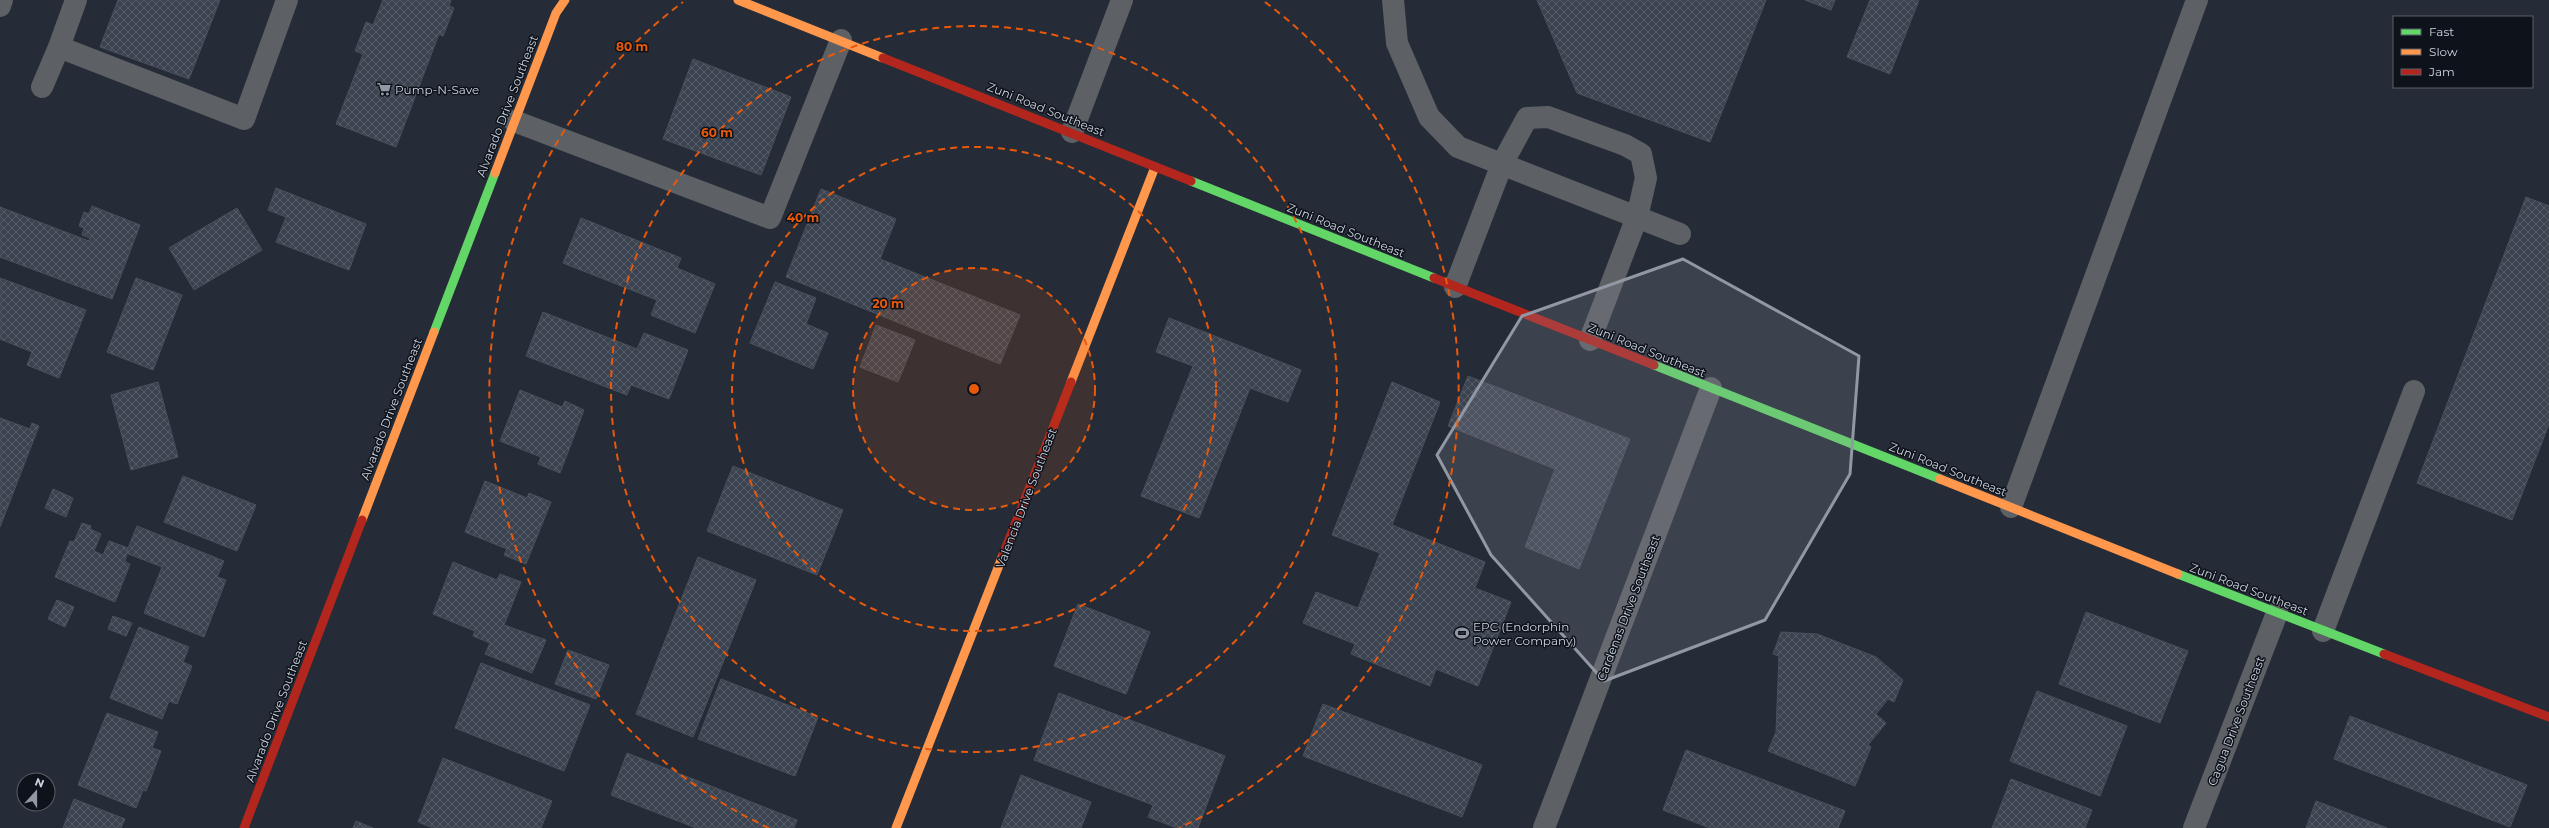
<svg xmlns="http://www.w3.org/2000/svg" width="2549" height="828" font-family="Montserrat,sans-serif">
	<style>
		.building { fill: url(#building-cross-hatch); stroke: #4b5159 }
		.lines { fill: none; stroke-linecap: round; stroke-linejoin: round }
		.lane { stroke: #5d6064; stroke-width: 22 }
		.street { stroke: #5d6064; stroke-width: 22 }
		.fast { stroke: #63d668; stroke-width: 9 }
		.slow { stroke: #ff974d; stroke-width: 9 }
		.jam { stroke: #b3261e; stroke-width: 9 }
		.marked { fill: #9198a4; fill-opacity: 0.2; stroke: #9198a4; stroke-width: 3; stroke-linejoin: round }
		.ring { fill: none; stroke: #e8590c; stroke-width: 2; stroke-dasharray: 7 5 }
		.labels { text-anchor: middle; dominant-baseline: central; stroke-width: 3; stroke-linejoin: round; paint-order: stroke }
		.poi-label { font-size: 12px; fill: #cbd2de; stroke: #0e131b; text-anchor: start }
		.street-label { font-size: 12px; fill: #cbd2de; stroke: #0e131b }
		.centre { fill: #e8590c; stroke: #0e131b; stroke-width: 2 }
		.ring-label { font-size: 12px; text-anchor: middle; font-weight: bold; fill: #e8590c; stroke: #0e131b; stroke-width: 3; stroke-linejoin: round; paint-order: stroke }
	</style>
	<defs>
		<pattern id="building-cross-hatch" width="8" height="8" patternUnits="userSpaceOnUse"><rect width="8" height="8" fill="#3c4350"/><path d="M0 0l8 8M0 8l8-8" fill="none" stroke="#575d69"/></pattern>
	</defs>
	<rect width="100%" height="100%" fill="#262c37"/>
	<path class="building" d="M118,0H220L189,79L100,47Z
		M383,0H451L449,6L454,8L443,36L439,34L396,147L336,124L363,54L355,51L366,22L373,25Z
		M1537,0H1766L1710,142L1577,93Z
		M1805,0H1835L1831,10Z
		M1870,0H1919L1890,74L1847,57Z
		M693,59L791,97L761,175L663,139Z
		M276,188L366,224L349,270L276,242L286,217L268,210Z
		M821,189L896,219L880,259L1020,315L1000,364L786,277Z
		M2526,197L2549,206V424L2512,520L2417,483Z
		M92,206L140,225L112,299L0,257V207L89,241L90,238L82,235L84,228L79,226L84,212L89,214Z
		M237,208L262,250L194,290L169,248Z
		M581,218L681,258L677,268L715,284L695,333L651,315L657,300L563,263Z
		M0,278L86,310L59,378L27,365L32,352L0,339Z
		M136,278L182,295L153,370L107,352Z
		M775,282L816,298L806,324L828,333L813,369L750,343Z
		M543,312L637,349L644,333L688,350L669,399L631,385L627,395L526,356Z
		M1169,318L1301,370L1288,402L1250,388L1199,518L1141,496L1193,366L1156,352Z
		M876,325L915,340L898,382L860,367Z
		M1468,376L1630,439L1579,569L1525,547L1555,469L1448,426Z
		M158,382L178,457L131,470L111,395Z
		M1392,382L1440,402L1392,525L1485,562L1475,588L1511,602L1478,686L1436,669L1430,686L1351,654L1355,644L1303,623L1316,592L1358,608L1380,553L1332,535Z
		M520,390L562,407L565,401L584,410L560,473L538,464L541,457L500,441Z
		M0,418L30,429L32,423L39,426L0,527Z
		M733,466L843,510L817,575L707,531Z
		M183,476L256,505L237,551L164,522Z
		M485,481L527,498L529,493L551,502L526,564L504,555L507,549L465,532Z
		M53,489L73,498L66,517L45,508Z
		M82,523L91,526L90,529L101,534L94,551L103,555L109,541L128,548L125,562L130,564L115,602L55,577L70,541L74,542Z
		M137,526L224,561L217,577L226,580L204,637L144,613L162,567L126,553Z
		M698,557L756,580L693,737L636,714Z
		M453,562L497,580L500,574L521,582L504,625L546,640L532,673L485,654L490,643L473,636L475,631L433,614Z
		M57,600L74,607L65,627L48,619Z
		M1078,604L1150,632L1126,694L1054,666Z
		M2086,612L2188,651L2160,723L2059,684Z
		M113,616L132,623L126,636L108,629Z
		M139,627L189,647L183,662L192,666L177,704L169,701L162,719L110,698Z
		M1781,632L1817,634L1876,657L1903,680L1894,702L1888,699L1876,714L1886,723L1868,745L1871,747L1855,786L1768,751L1776,732L1779,656L1773,654Z
		M568,650L609,665L596,699L555,684Z
		M481,663L590,705L564,771L455,728Z
		M721,679L818,717L795,776L698,739Z
		M2037,691L2127,726L2100,796L2010,761Z
		M1059,693L1225,756L1198,828H1177L1148,817L1153,805L1034,760Z
		M1323,704L1482,765L1462,817L1303,756Z
		M107,713L158,732L152,748L161,751L146,791L143,790L136,808L78,785Z
		M2350,716L2527,785L2510,827L2334,759Z
		M1686,750L1845,811L1838,828H1710L1663,810Z
		M627,753L797,820L794,828H696L611,795Z
		M443,758L552,801L541,828H433L418,822Z
		M1021,775L1091,802L1081,828H1001Z
		M2011,779L2092,810L2085,828H1992Z
		M74,799L125,819L121,828H63Z
		M2316,801L2387,828H2306Z
		M356,821L373,828H353Z"/>
	<g class="lines">
		<path class="lane" d="M76,0L59,47L244,119L287,0
			M1393,0L1397,43L1429,117L1458,147L1680,234
			M0,6L2,0
			M42,87L59,47
			M514,121L770,218L841,40
			M1455,287L1502,164L1527,118L1548,117L1625,145L1641,154L1646,178L1637,217L1590,340
			M2011,507L2197,0
			M2323,631L2414,391"/>
		<path class="street" d="M1072,132L1122,0
			M1544,828L1711,388
			M2194,828L2277,613"/>
		<path class="fast" d="M1191,181L1434,278
			M434,332L495,173
			M1654,365L1940,479
			M2178,574L2384,654"/>
		<path class="slow" d="M738,0L883,58
			M495,173L556,13L565,0
			M1071,382L1155,167
			M1940,479L2178,574
			M362,520L434,332
			M896,828L1003,555"/>
		<path class="jam" d="M883,58L1191,181
			M1434,278L1654,365
			M1003,555L1071,382
			M2384,654L2549,717
			M244,828L362,520"/>
	</g>
	<path class="marked" d="M1683,259L1859,356L1850,474L1765,620L1604,681L1491,555L1437,455L1522,316Z"/>
	<circle cx="974" cy="389" r="121" fill="#e8590c" fill-opacity=".12"/>
	<g class="ring">
		<circle cx="974" cy="389" r="121"/>
		<circle cx="974" cy="389" r="242"/>
		<circle cx="974" cy="389" r="363"/>
		<path d="M769 828A484 484 0 0 1 683 2M1265 2A484 484 0 0 1 1179 828"/>
	</g>
	<defs>
		<symbol id="supermarket-bare" viewBox="-9 -9 18 18"><path d="M-6-5.5h2.5l.6 2H6L4.5 2H-2.5L-4.4-4H-6ZM-1.5 3.2a1.3 1.3 0 1 0 .1 0ZM3 3.2a1.3 1.3 0 1 0 .1 0Z" fill="#9198a4" stroke="#0e131b" stroke-width="2.5" paint-order="stroke"/></symbol>
		<symbol id="stadium-bare" viewBox="-9 -9 18 18"><path d="M0-5a6.5 5 0 1 0 0 10a6.5 5 0 1 0 0-10ZM-3.5-1.8h7v3.6h-7Z" fill="#9198a4" stroke="#0e131b" stroke-width="2.5" paint-order="stroke"/></symbol>
	</defs>
	<g fill-rule="evenodd">
		<use href="#supermarket-bare" x="374" y="79" width="20" height="20"/>
		<use href="#stadium-bare" x="1452" y="623" width="20" height="20"/>
	</g>
	<g class="labels">
		<g class="poi-label">
			<text x="395" y="89">Pump-N-Save</text>
			<text x="1473" y="626">EPC (Endorphin<tspan x="1473" dy="14">Power Company)</tspan></text>
		</g>
		<g class="street-label">
			<text transform="translate(507 106) rotate(-69)">Alvarado Drive Southeast</text>
			<text transform="translate(1046 109) rotate(22)">Zuni Road Southeast</text>
			<text transform="translate(1346 230) rotate(22)">Zuni Road Southeast</text>
			<text transform="translate(1647 350) rotate(22)">Zuni Road Southeast</text>
			<text transform="translate(391 409) rotate(-69)">Alvarado Drive Southeast</text>
			<text transform="translate(1948 469) rotate(22)">Zuni Road Southeast</text>
			<text transform="translate(1026 498) rotate(-69)">Valencia Drive Southeast</text>
			<text transform="translate(2249 589) rotate(21)">Zuni Road Southeast</text>
			<text transform="translate(1628 608) rotate(-69)">Cardenas Drive Southeast</text>
			<text transform="translate(276 711) rotate(-69)">Alvarado Drive Southeast</text>
			<text transform="translate(2236 721) rotate(-69)">Cagua Drive Southeast</text>
		</g>
	</g>
	<circle cx="974" cy="389" r="6" class="centre"/>
	<g class="ring-label">
		<text x="632" y="51">80 m</text>
		<text x="717" y="137">60 m</text>
		<text x="803" y="222">40 m</text>
		<text x="888" y="308">20 m</text>
	</g>
	<rect x="2393" y="16" width="140" height="72" fill="#0e131b" stroke="#5a5f69"/>
	<rect x="2401" y="29" width="20" height="6" fill="#63d668" stroke="#5a5f69"/>
	<text x="2429" y="36" font-size="12" fill="#cbd2de">Fast</text>
	<rect x="2401" y="49" width="20" height="6" fill="#ff974d" stroke="#5a5f69"/>
	<text x="2429" y="56" font-size="12" fill="#cbd2de">Slow</text>
	<rect x="2401" y="69" width="20" height="6" fill="#b3261e" stroke="#5a5f69"/>
	<text x="2429" y="76" font-size="12" fill="#cbd2de">Jam</text>
	<g transform="translate(36 792) rotate(21)"><circle r="19" fill="#0e131b" stroke="#5a5f69"/>
	<path d="M0-3L7 15L0 10L-7 15Z" fill="#9198a4"/>
	<text y="-6" font-size="11" font-weight="bold" text-anchor="middle" fill="#cbd2de">N</text>
	</g>
</svg>
